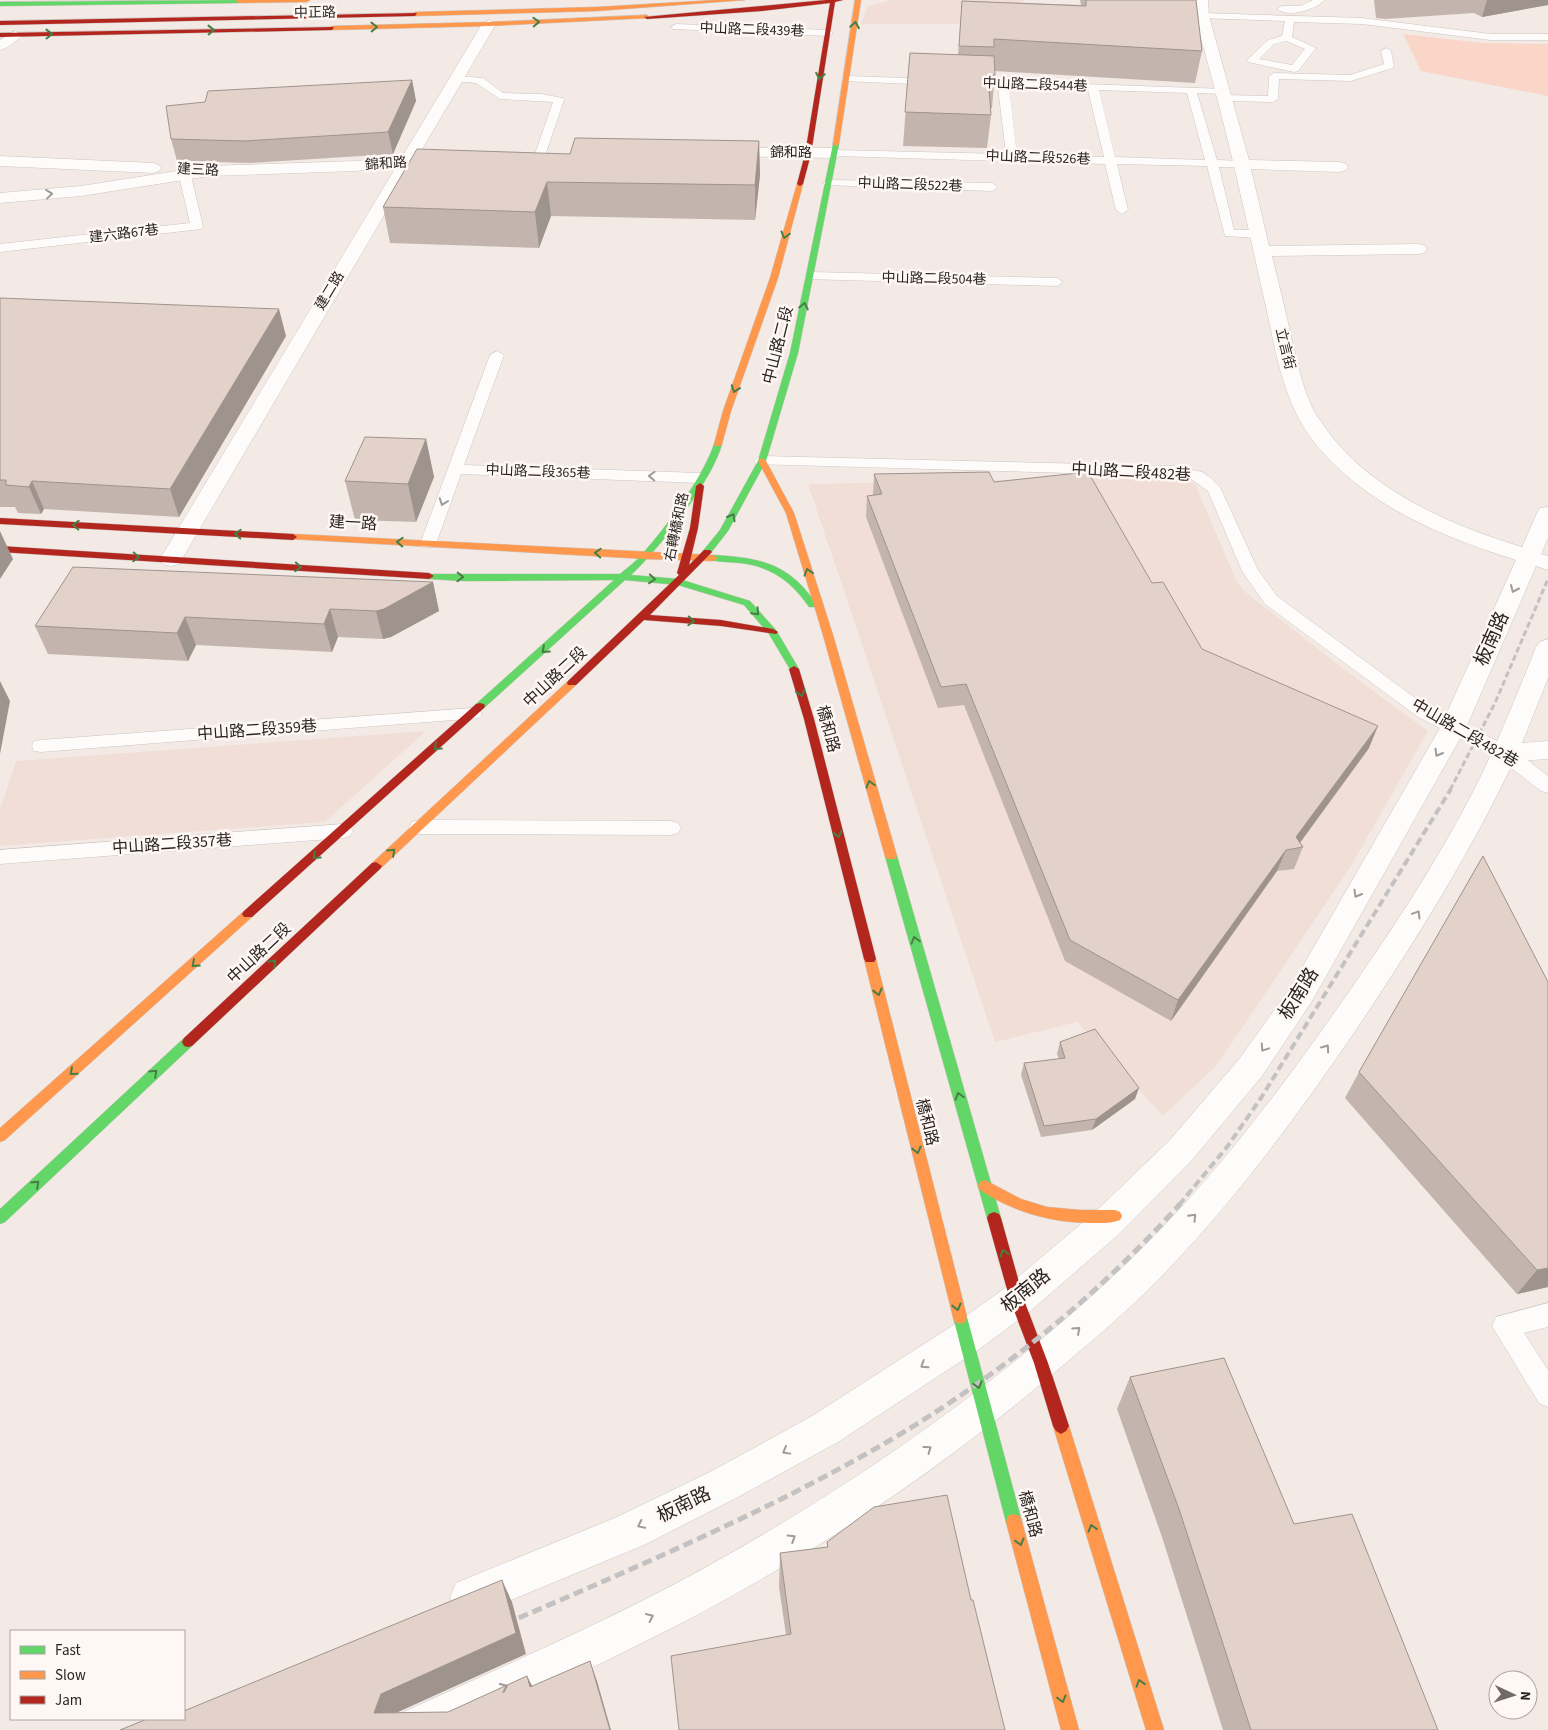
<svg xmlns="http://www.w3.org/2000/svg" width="1548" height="1730" font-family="'Source Sans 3','Noto Sans TC',sans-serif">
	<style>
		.built { fill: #f1dfd7 }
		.green { fill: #f9d6c7 }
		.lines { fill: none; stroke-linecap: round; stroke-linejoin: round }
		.lane-casing { stroke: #ccc5c1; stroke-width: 1 }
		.street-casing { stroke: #ccc5c1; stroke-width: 1 }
		.fast-casing { stroke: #ccc5c1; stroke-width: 1 }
		.slow-casing { stroke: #ccc5c1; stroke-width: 1 }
		.jam-casing { stroke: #ccc5c1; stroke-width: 1 }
		.lane { fill: #fdfcfb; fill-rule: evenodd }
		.street { fill: #fdfcfb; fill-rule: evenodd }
		.fast { fill: #63d668; fill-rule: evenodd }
		.slow { fill: #ff974d; fill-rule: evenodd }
		.jam { fill: #b3261e; fill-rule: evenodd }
		.rail-far2 { stroke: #c3c1c1; stroke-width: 3; stroke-dasharray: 6 3; stroke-linecap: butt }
		.rail-far1 { stroke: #c3c1c1; stroke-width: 4; stroke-dasharray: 8 4; stroke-linecap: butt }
		.rail { stroke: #c3c1c1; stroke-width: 5; stroke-dasharray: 10 5; stroke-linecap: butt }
		.wall { fill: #c3b5ae }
		.shaded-wall { fill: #9f938d }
		.building { fill: #e3d2ca; stroke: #9f938d }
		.oneway { stroke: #477e45 }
		.oneway2 { stroke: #9e9b99 }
		.labels { text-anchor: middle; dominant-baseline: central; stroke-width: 5; stroke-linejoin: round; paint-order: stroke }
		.far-street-label { font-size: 14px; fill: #2b2522; stroke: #fef7f4 }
		.street-label { font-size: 16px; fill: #2b2522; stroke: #fef7f4 }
		.near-street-label { font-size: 19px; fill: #2b2522; stroke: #fef7f4 }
	</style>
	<rect width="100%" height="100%" fill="#f3eae6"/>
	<path class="built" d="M892,0H1023L1042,24H861L868,6Z
		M1161,477H1175L1195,484L1235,578L1244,591L1341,667L1428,731L1351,866L1217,1065L1163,1116L1077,1022L995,1042L808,484Z
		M426,731L325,822L0,846V809L16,761Z"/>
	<path class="green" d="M1403,34L1483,43L1548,44V96L1421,71Z"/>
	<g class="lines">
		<defs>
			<path id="lane" d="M1313,0H1325C1314,10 1289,18 1277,9L1282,6H1300Z
				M1202,13L1362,18L1491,34H1548V40H1491L1362,24L1294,22L1292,37L1316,48L1298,71L1294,72L1248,62L1247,60L1268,40L1282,36L1285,21L1199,18V14ZM1286,41L1305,49L1292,65L1259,59L1274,44Z
				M676,24L828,30L833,33L828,36L673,29L671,27Z
				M1386,48L1391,51L1394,66L1393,68L1351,81L1279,79L1278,99L1273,102L1223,101L1218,98L1223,95L1268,96L1269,76L1274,73L1350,75L1384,64L1381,51Z
				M457,76L483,78L503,93L541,94L563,98L564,100L545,156L541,157L535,154L553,102L500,99L476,83L453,81L452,79L453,77Z
				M847,76L935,79L940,82L935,85L843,81L842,79L843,77Z
				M967,80L1226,89L1227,91L1222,94L1197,93L1217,160L1242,161L1248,164L1242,167H1219L1234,230H1258L1264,234L1258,238L1225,236L1207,166L1117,164L1128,210L1122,214L1116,210L1105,164L835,156L829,153L835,150L1006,154L998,87L963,85L962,83L963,81ZM1009,87L1088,90L1104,157L1017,155ZM1099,90L1187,93L1205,160L1115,157Z
				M185,173L191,176L203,226L201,229L0,252V244L190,223L179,176Z
				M829,180L992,183L998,187L992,191L825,185L823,183Z
				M811,272L1057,278L1063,282L1057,286L806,279L805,276Z
				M497,351L504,355L464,465L700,473L705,475L708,478L705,481L700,483L461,474L436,544L434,547H422L420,544L490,355Z
				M762,456L1173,466L1202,472L1211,478L1220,487L1258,570L1277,596L1430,709L1512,748L1548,776V793L1541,791L1498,758L1418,717L1265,604L1242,571L1208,491L1191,479L1173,476L757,464L754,461L757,458Z
				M473,708L479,710L482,714L479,718L41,752L34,751L32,746L34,741L41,740Z
				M419,820L671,821L678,823L681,828L678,833L671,835L419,834L412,832L409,827L412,822Z
				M343,824L350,826L353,831L350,836L343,838L0,864V850Z
				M1548,1303V1327L1524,1333L1548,1370V1407L1539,1403L1492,1326L1496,1317Z"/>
			<path id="street" d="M1196,0H1208L1209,16L1249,160L1340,162L1346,164L1348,167L1346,170L1340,172L1251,169L1269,246L1418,244L1424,245L1427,249L1424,253L1418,254L1272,256C1279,284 1286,313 1292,341C1298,363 1302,386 1312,407C1315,414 1320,420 1324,426C1368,490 1450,525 1522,547L1537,513L1540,508L1548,507V538L1541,554L1548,556V570L1536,566L1466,728L1312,1001L1262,1076L1192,1160L1118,1235L1029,1312L978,1350L838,1442L738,1497L644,1545L470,1617L456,1611L450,1597L456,1583L617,1517L712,1471L812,1416L952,1326L1005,1288L1094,1213L1170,1140L1240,1058L1292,985L1440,728L1516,560C1443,537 1369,507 1318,447C1284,406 1277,357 1266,307C1257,268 1249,230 1240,192C1227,133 1211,75 1195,16Z
				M489,20L496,24L418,156L446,153L452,155L454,158L452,161L413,166L182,559L179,564L171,566L163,564L160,559L396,167L356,171L209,176L81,196L0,203V193L81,186L209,166L356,161L402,157L482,24Z
				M15,31L22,35C17,41 8,48 0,50V40Z
				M721,148H835L840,150L843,153L840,156L835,158L716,156L713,153L716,150Z
				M0,156L153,163L159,165L161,168L159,171L153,173L0,166Z
				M1548,639V678L1522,743L1548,741V759L1514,761C1467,859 1410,950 1349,1040C1291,1125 1229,1207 1157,1281C1123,1315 1085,1347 1048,1378C926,1481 791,1569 648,1640C605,1662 560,1682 516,1703C498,1711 479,1724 460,1729C446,1730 408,1730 391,1730L397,1715C507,1664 619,1617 724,1557C866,1477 1011,1375 1128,1262C1200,1193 1262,1114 1320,1033C1376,954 1431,874 1475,788C1498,742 1517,695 1536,647L1540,642Z"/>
			<path id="fast" d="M240,0L238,3L0,6V2Z
				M836,142L839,144L798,353L766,461L728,531L710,554H704L702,552L720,530L758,461L790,353L833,144Z
				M718,441L722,444C712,481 660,548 631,575L679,579L750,601L776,630L799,669L797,671H791L769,634L744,605L678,585L625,580L484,708H476L475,706L476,704L614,580L464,581L429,579L424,576L426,574H620C628,567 637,561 643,553C665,529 705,474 714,444Z
				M713,555C761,558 789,563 817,605L815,607H809C792,582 772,567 741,563C731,562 720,562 710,560L708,558Z
				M891,852L897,856L1001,1218L999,1222L994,1224L989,1222L987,1218L885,856Z
				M188,1037L192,1038L194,1042L192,1046L5,1222L0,1224V1209L184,1038Z
				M960,1310L965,1312L967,1317L1022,1522L1020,1528L1014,1530L1008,1528L1006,1522L953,1317L955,1312Z"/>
			<path id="slow" d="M236,0H310L307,2L238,3Z
				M716,0H745L597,11L415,16L412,14L415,12L597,7Z
				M855,0H861L839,144L836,146L833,144Z
				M647,15L649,18L489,26L332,30L329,28L332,26L489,22Z
				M800,182L803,184L778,278L731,411L722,444L721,446H715L714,444L723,411L770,278L797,184Z
				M762,458L766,461L794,513L833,635L897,856L895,859H887L885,856L823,635L786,513L758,461Z
				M293,534L713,555L718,558L713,561L646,559L290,539V535Z
				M572,680L576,681L577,683L576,685L380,869H372L370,866L372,863L568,681Z
				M248,910L252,911L254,914L252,917L5,1140L0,1142V1128L244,911Z
				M870,954L874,956L876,959L967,1317L965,1322L960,1324L955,1322L953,1317L864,959L866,956Z
				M985,1180L1021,1199L1047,1207L1080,1210H1115L1120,1212L1122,1216L1120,1220C1111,1224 1099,1223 1089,1223C1049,1222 1014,1212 980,1190L978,1186L980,1182Z
				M1061,1418L1066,1421L1069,1426L1164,1730H1146L1053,1426L1056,1421Z
				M1014,1514L1020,1516L1022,1522L1079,1730H1061L1006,1522L1008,1516Z"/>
			<path id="jam" d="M826,0H843L835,2L811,154L803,184L800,186L797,184L805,154L830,3L762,11L647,19L644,17Z
				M417,13L415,16L0,25V21Z
				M334,27L332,30L0,37V33Z
				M700,483L704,486L698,528L689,565L704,550H710L712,552L650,615L721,620L773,629L778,632L776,634L721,626L644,620L576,685H568L567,683L568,681L679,575L677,573L690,528L696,486Z
				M0,518L293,534L297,537L293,540L0,524Z
				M0,546L429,573L434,576L429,579L0,552Z
				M794,666L799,669L814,719L876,959L874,962H866L864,959L804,719L789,669Z
				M480,703L484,704L485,706L484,708L252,917H244L242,914L244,911L476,704Z
				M376,862L382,866L380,869L192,1046L188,1047L184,1046L182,1042L184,1038L372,863Z
				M994,1212L999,1214L1001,1218L1024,1300L1048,1363L1069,1426L1066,1431L1061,1434L1056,1431L1053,1426L1034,1363L1010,1300L987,1218L989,1214Z"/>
		</defs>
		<use href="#lane" class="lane-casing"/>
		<use href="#street" class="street-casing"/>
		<use href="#fast" class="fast-casing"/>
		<use href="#slow" class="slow-casing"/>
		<use href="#jam" class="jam-casing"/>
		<use href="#lane" class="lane"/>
		<use href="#street" class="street"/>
		<use href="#fast" class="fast"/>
		<use href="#slow" class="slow"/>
		<use href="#jam" class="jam"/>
		<path class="rail-far2" d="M1450,790L1495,703L1548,579"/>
		<path class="rail-far1" d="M1179,1205L1227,1147L1261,1098L1451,789"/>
		<path class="rail" d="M505,1624C634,1568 765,1513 887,1442C996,1378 1096,1298 1180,1204"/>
	</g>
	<path class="wall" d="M1080,0H1196L1202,51L1195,83L995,71L992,108H990L991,115L987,148L903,146L910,53L958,55L962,1L1081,5Z
		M1374,0H1548V5L1482,17L1474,13L1385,19L1376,18Z
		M412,80L416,101L393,154L250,163L177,161L171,139L205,102Z
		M759,141L760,175L755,220L551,216L539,248L390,243L383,207L570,154Z
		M0,298L286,336L179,517L44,509L41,514L18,513L15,507H0Z
		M426,439L434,477L416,522L355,520L345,481Z
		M874,474L994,482L1152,583L1202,649L1369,748L1300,843L1303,847L1294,869L1277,871L1171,1021L1065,961L964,705L938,708L866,517L867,496L873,495Z
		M433,582L439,611L391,637L383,639L338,637L332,652L196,645L188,661L48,654L35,626Z
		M1483,856L1548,1287L1517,1294L1345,1098L1359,1072Z
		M1060,1042L1135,1099L1092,1130L1041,1137L1021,1075L1024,1063L1059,1059L1057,1054Z
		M1130,1377L1294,1524L1438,1730H1223L1162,1537L1117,1409Z
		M827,1542L971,1600L786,1635L779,1587L780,1553L827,1547Z"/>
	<path class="shaded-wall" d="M1487,0H1548V5L1482,17Z
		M412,80L416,101L393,154L388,132Z
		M759,141L760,175L755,220V185Z
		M547,182L551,216L539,248L535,212Z
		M279,309L286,336L179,517L170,489Z
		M426,439L434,477L416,522L408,484Z
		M32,481L44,509L41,514L29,487Z
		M0,531L13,559L0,579Z
		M433,582L439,611L391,637L383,639L376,611Z
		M330,609L338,637L332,652L324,624Z
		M185,617L196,645L188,661L177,633Z
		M0,681L10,701L0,754Z
		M1378,726L1369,748L1296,848V837Z
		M1286,850L1277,871L1171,1021L1178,1000Z
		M1139,1088L1135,1099L1092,1130L1096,1119Z
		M1548,1268V1287L1517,1294L1537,1270Z
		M502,1580L512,1602L526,1654L396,1713H374L381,1694Z
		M590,1661L597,1681L611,1730H610Z
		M527,1676L537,1695L530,1687Z"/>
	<path class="building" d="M1086,0H1196L1202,51L994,39V47L959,46L962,1L1086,6Z
		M910,53L994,56L995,75H988L991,115L905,112Z
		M412,80L388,132L244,141L171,139L166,106L205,102L208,91Z
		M575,138L759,141L755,185L547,182L535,212L383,207L417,149L570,154Z
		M0,298L279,309L170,489L32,481L29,487L6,485V480H0Z
		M365,437L426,439L408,484L345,481Z
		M989,472L994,482L1088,472L1152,583L1163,582L1202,649L1378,726L1296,837L1303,847L1286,850L1178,1000L1070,940L966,684L941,687L867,496L882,494L874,474Z
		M73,567L433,582L384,609L376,611L330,609L324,624L185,617L177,633L35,626Z
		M1483,856L1548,982V1268L1537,1270L1359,1072Z
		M1095,1029L1139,1088L1096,1119L1044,1126L1024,1063L1065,1058L1060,1042Z
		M1224,1358L1294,1524L1352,1514L1438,1730H1251L1179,1509L1130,1377Z
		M947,1495L971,1600H973L1005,1730H679L671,1656L791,1634L780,1553L828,1547L827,1542L874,1507Z
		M502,1580L516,1633L381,1694L374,1713L448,1712L527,1676L530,1687L590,1661L610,1730H120L147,1719H184V1711Z"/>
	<defs><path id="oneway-chevron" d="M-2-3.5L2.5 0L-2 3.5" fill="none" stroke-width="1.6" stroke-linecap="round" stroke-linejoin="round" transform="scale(1.25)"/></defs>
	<g class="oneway">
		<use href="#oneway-chevron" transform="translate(536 22) rotate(-2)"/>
		<use href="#oneway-chevron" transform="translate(855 25) rotate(-81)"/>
		<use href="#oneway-chevron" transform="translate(374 27) rotate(-1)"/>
		<use href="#oneway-chevron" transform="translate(211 30) rotate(-1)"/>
		<use href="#oneway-chevron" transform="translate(49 34) rotate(-1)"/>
		<use href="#oneway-chevron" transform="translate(820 76) rotate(100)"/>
		<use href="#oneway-chevron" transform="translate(785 235) rotate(105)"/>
		<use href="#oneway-chevron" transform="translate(804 306) rotate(-78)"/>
		<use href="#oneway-chevron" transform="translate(735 389) rotate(110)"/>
		<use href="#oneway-chevron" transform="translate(732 517) rotate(-60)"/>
		<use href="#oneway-chevron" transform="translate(76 525) rotate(-177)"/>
		<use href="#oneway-chevron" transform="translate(238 534) rotate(-177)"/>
		<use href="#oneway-chevron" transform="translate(400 542) rotate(-177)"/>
		<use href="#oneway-chevron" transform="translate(598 553) rotate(-177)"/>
		<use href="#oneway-chevron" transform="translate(136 557) rotate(3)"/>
		<use href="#oneway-chevron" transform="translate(298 567) rotate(4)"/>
		<use href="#oneway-chevron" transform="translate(808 572) rotate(-107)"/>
		<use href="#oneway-chevron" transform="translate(460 577) rotate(2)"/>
		<use href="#oneway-chevron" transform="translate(652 579) rotate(5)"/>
		<use href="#oneway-chevron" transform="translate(756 612) rotate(47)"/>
		<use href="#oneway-chevron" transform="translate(691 621) rotate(3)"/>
		<use href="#oneway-chevron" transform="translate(545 650) rotate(138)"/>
		<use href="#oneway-chevron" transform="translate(801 693) rotate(73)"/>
		<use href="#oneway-chevron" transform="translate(437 747) rotate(138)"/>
		<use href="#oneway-chevron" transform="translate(870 784) rotate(-106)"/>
		<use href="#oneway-chevron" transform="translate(838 834) rotate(76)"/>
		<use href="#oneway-chevron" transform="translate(392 852) rotate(-43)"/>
		<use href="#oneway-chevron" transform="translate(316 856) rotate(138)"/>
		<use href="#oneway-chevron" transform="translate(915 940) rotate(-106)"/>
		<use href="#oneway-chevron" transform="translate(273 963) rotate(-43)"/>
		<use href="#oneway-chevron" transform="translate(195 964) rotate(138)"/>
		<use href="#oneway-chevron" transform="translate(878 992) rotate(76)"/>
		<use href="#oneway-chevron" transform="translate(73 1072) rotate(139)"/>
		<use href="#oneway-chevron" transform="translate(154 1073) rotate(-43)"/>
		<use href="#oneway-chevron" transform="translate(959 1096) rotate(-106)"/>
		<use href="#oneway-chevron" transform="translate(917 1150) rotate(76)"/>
		<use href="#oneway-chevron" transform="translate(36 1184) rotate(-43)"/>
		<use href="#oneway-chevron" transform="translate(1004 1253) rotate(-106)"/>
		<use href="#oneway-chevron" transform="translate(957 1307) rotate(76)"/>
		<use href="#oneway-chevron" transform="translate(978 1385) rotate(74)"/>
		<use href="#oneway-chevron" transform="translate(1092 1528) rotate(-107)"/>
		<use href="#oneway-chevron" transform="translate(1020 1542) rotate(75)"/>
		<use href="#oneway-chevron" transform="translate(1140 1683) rotate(-107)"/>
		<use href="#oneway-chevron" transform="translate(1062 1699) rotate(75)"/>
	</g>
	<g class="oneway2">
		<use href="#oneway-chevron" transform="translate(49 194) rotate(-6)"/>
		<use href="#oneway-chevron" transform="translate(652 476) rotate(-178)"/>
		<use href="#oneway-chevron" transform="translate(443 502) rotate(110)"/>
		<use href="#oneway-chevron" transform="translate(1514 589) rotate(114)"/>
		<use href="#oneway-chevron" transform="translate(1438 753) rotate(120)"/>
		<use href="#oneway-chevron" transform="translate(1357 894) rotate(120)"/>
		<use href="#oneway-chevron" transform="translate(1417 914) rotate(-59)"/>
		<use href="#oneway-chevron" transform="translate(1264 1048) rotate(124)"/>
		<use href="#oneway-chevron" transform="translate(1326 1048) rotate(-55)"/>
		<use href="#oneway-chevron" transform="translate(1193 1217) rotate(-47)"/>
		<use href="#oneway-chevron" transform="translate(1077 1330) rotate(-42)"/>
		<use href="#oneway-chevron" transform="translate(924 1365) rotate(147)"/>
		<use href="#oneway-chevron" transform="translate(928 1449) rotate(-36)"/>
		<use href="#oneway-chevron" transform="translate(786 1451) rotate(151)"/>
		<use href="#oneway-chevron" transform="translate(641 1525) rotate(154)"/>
		<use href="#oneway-chevron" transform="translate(792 1538) rotate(-32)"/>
		<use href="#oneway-chevron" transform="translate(650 1617) rotate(-25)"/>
		<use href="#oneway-chevron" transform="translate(504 1687) rotate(-25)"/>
	</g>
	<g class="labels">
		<g class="far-street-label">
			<text transform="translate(315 13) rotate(-1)">中正路</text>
			<text transform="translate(752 30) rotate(2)">中山路二段439巷</text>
			<text transform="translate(1035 85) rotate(2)">中山路二段544巷</text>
			<text x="791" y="153">錦和路</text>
			<text transform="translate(1038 158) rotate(2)">中山路二段526巷</text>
			<text transform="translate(386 164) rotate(-4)">錦和路</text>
			<text transform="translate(198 170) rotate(3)">建三路</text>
			<text transform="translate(910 185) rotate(2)">中山路二段522巷</text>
			<text transform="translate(124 234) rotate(-7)">建六路67巷</text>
			<text transform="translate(934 279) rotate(1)">中山路二段504巷</text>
			<text transform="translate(330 291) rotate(-59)">建二路</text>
			<text transform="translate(1285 349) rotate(76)">立言街</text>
			<text transform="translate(538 472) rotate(2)">中山路二段365巷</text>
			<text transform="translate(677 527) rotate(-78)">右轉橋和路</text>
		</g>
		<g class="street-label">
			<text transform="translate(778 345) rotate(-76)">中山路二段</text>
			<text transform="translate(1131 472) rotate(3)">中山路二段482巷</text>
			<text transform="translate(353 523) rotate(3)">建一路</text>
			<text transform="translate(555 677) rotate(-43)">中山路二段</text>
			<text transform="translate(828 729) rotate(75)">橋和路</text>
			<text transform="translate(257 730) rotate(-4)">中山路二段359巷</text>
			<text transform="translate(1465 733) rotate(30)">中山路二段482巷</text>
			<text transform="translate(172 844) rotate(-4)">中山路二段357巷</text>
			<text transform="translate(259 953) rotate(-43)">中山路二段</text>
			<text transform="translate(927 1122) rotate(76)">橋和路</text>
			<text transform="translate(1030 1514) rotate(75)">橋和路</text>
		</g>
		<g class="near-street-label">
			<text transform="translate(1492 639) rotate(-66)">板南路</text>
			<text transform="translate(1299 994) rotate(-58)">板南路</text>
			<text transform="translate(1026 1291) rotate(-39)">板南路</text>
			<text transform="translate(684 1505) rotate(-26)">板南路</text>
		</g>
	</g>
	<rect x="10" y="1630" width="175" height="90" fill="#fef7f4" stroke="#aaa3a0"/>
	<rect x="20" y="1646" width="25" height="8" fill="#63d668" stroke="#aaa3a0"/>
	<text x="55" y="1655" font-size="15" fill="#2b2522">Fast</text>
	<rect x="20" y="1671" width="25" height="8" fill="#ff974d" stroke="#aaa3a0"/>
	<text x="55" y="1680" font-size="15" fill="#2b2522">Slow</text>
	<rect x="20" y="1696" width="25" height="8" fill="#b3261e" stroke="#aaa3a0"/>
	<text x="55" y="1705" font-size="15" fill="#2b2522">Jam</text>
	<g transform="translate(1513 1695) rotate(94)"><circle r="24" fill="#fef7f4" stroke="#aaa3a0"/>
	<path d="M0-4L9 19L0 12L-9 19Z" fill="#716a67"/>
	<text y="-8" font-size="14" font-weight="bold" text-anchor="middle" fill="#2b2522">N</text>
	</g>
</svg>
